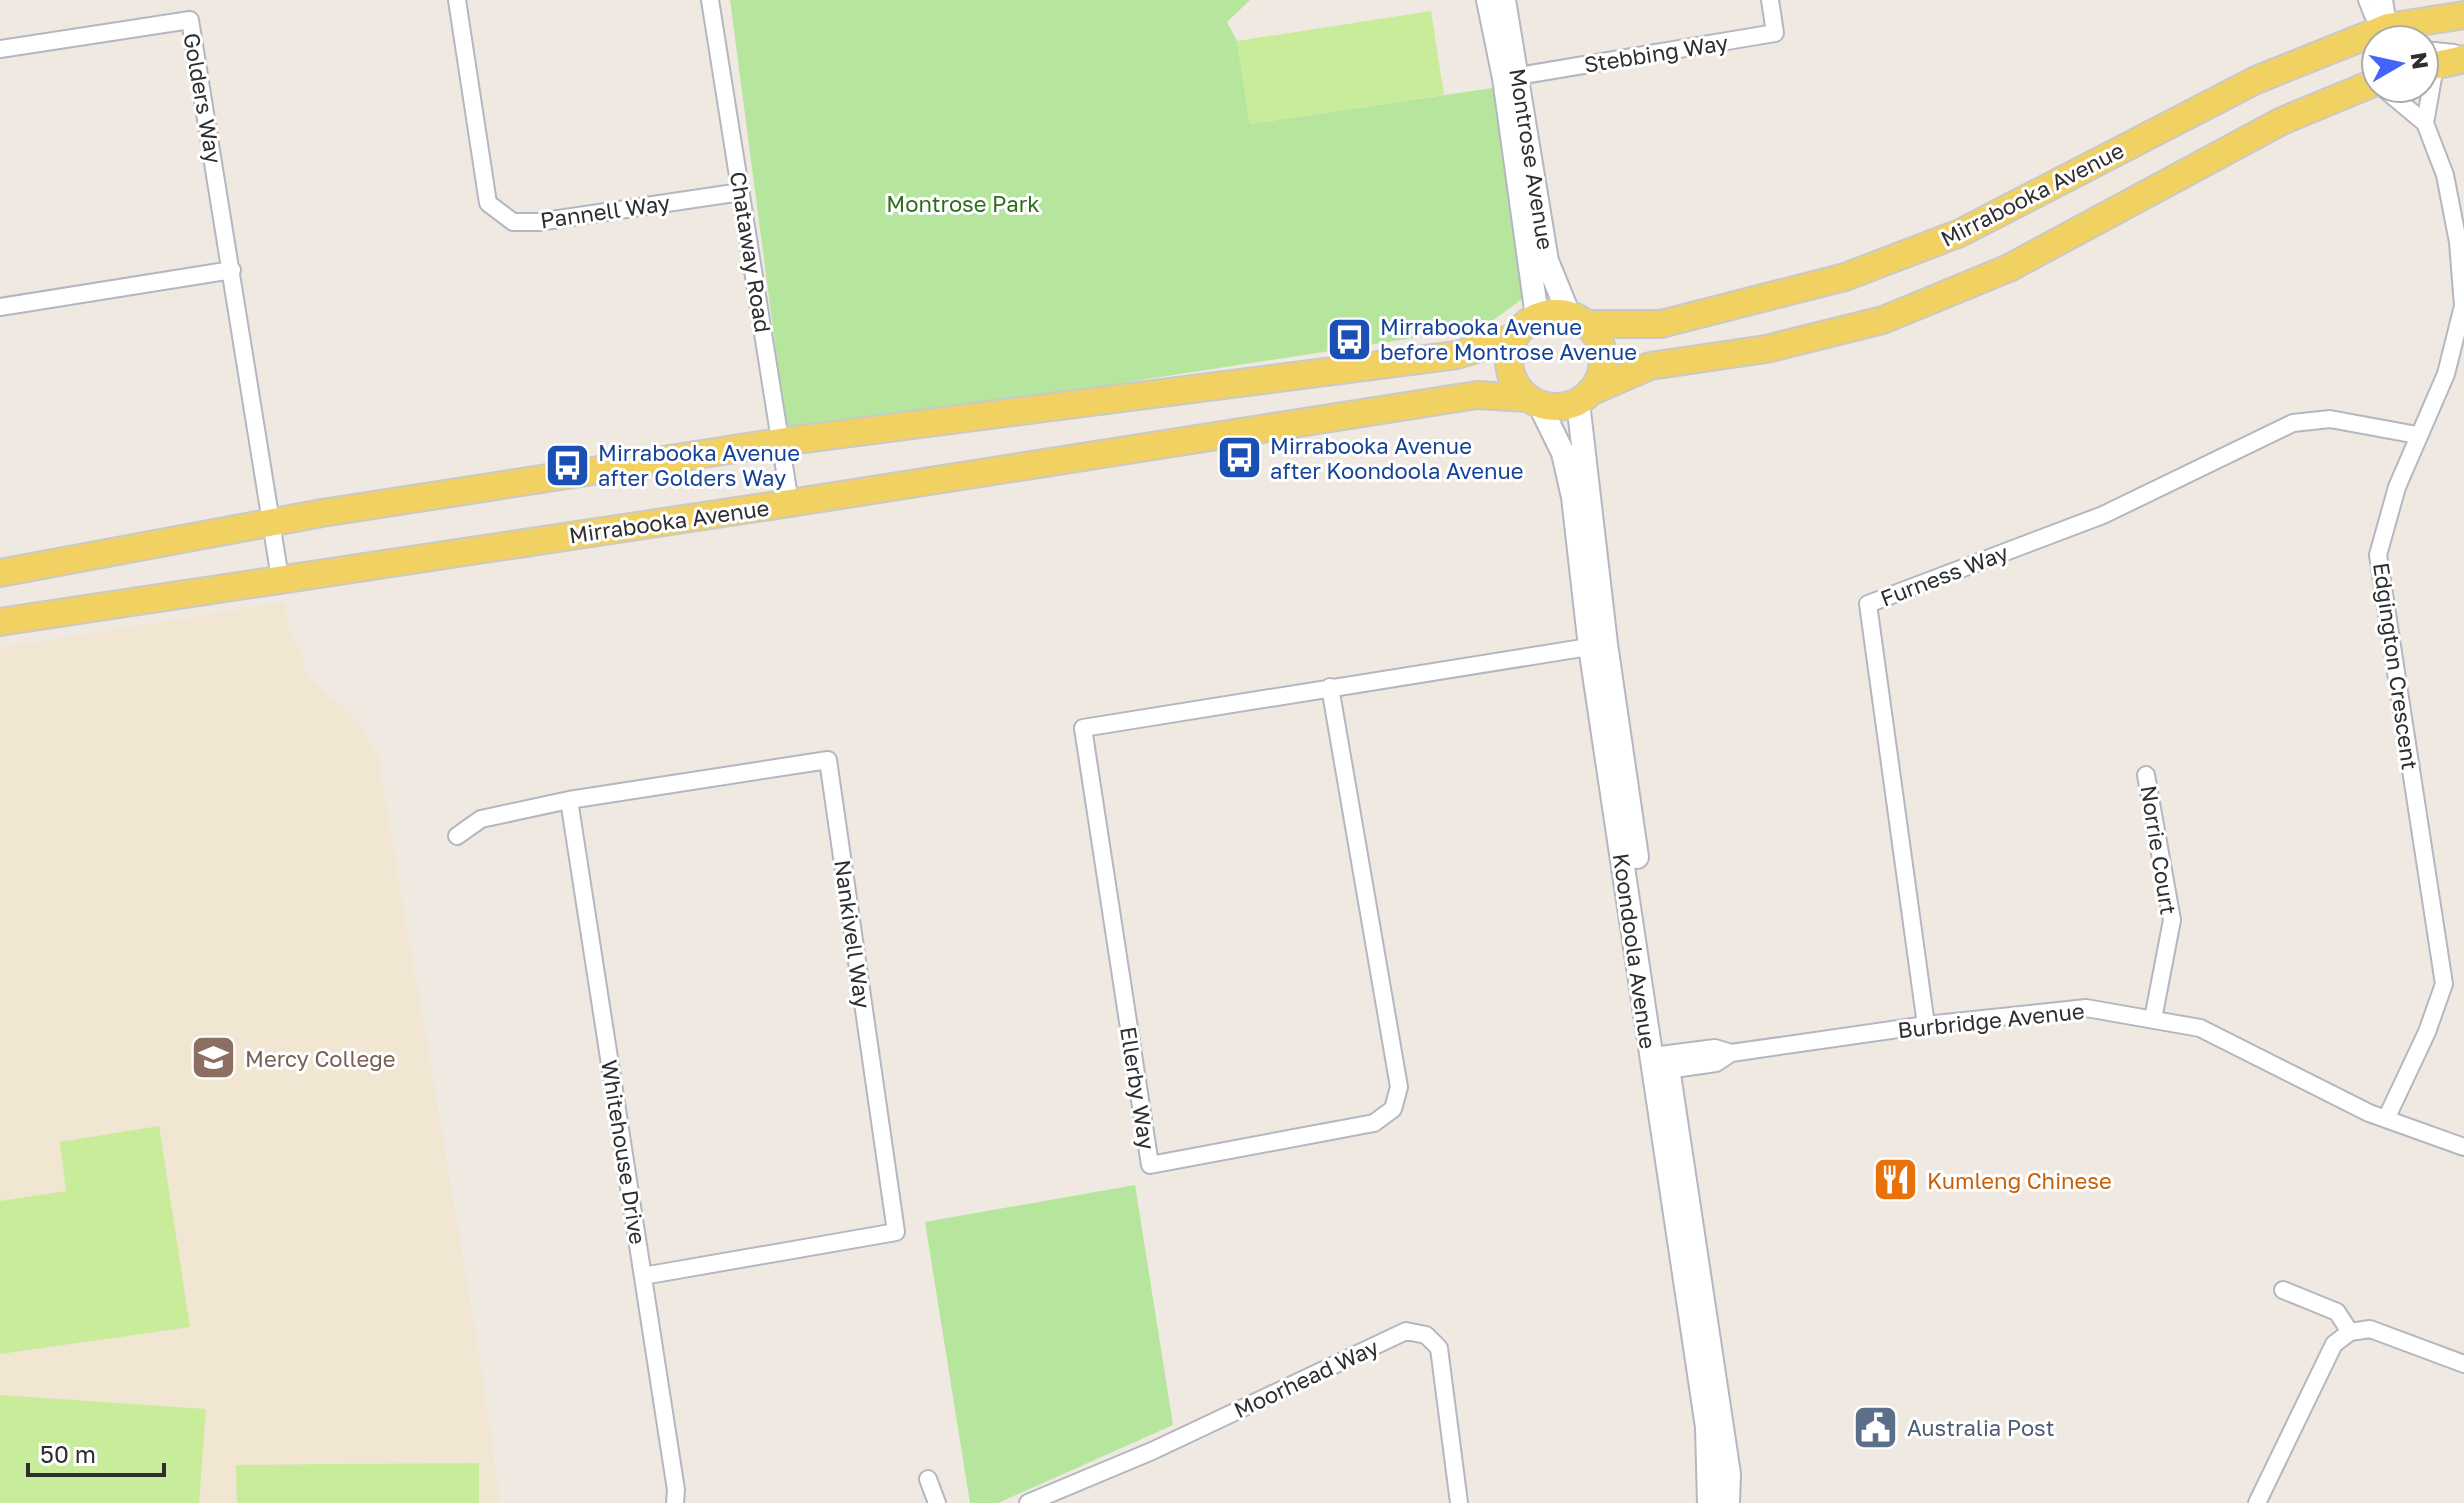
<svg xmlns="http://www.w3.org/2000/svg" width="2464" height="1503" font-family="'Golos Text',sans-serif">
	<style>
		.education { fill: #f0e6d1 }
		.green { fill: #b6e59e }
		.pitch { fill: #c9ec9a }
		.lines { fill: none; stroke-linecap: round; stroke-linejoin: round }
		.minor-casing { stroke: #b4b7c1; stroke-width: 20 }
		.tertiary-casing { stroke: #b4b7c1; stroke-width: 26 }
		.primary-casing { stroke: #c9c9c9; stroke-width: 30 }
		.minor { stroke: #fff; stroke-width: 16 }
		.tertiary { stroke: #fff; stroke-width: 22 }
		.primary { stroke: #f2d163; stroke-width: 26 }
		.labels { text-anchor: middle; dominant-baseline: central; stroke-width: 6; stroke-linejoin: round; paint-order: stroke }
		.street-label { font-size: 22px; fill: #2e2e2e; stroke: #fff }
		.park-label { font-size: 22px; fill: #2c6e1b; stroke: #fff }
		.transit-label { font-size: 22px; fill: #164399; stroke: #fff; text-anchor: start }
		.education-label { font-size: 22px; fill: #785e54; stroke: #fff; text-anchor: start }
		.food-label { font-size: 22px; fill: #c56008; stroke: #fff; text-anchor: start }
		.service-label { font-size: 22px; fill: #4e5e75; stroke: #fff; text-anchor: start }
	</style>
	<rect width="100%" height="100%" fill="#efe9e1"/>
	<path class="education" d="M285,602L290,635L300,650L307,677L356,718L378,755L480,1360L500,1503H0V648Z"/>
	<path class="green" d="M730,0H1250L1227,22L1237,41L1250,124L1499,87L1526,296L1484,327L787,435Z
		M1135,1185L1173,1425L998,1503H970L925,1222Z"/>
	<path class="pitch" d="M1431,11L1444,95L1250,124L1237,41Z
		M159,1126L190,1327L0,1354V1201L66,1191L60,1142Z
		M0,1395L206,1409L199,1503H0Z
		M479,1463V1503H237L236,1465Z"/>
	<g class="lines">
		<defs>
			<path id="minor" d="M457,0L488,203L513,222H538L741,192
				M710,0L790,503
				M2367,0L2373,15L2401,40
				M2384,0L2389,30
				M0,49L190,20L280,578
				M2424,50L2454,53
				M1506,78L1775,33L1770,0
				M2383,88L2425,123L2445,175L2458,242L2463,306L2446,374L2397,487L2378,555L2444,984L2427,1032L2386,1119
				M2425,123L2435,66
				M0,307L232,270
				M1330,687L1399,1087L1393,1109L1374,1123L1150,1165L1083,728L1601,645
				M2146,775L2172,920L2153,1019
				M569,800L676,1490L675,1503
				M457,836L481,819L569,800L828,760L896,1232L643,1276
				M1926,1025L1868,604L2103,515L2293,423L2330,419L2417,435
				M1653,1056L1715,1048L1731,1053L1926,1025L2086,1008L2200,1028L2369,1113L2464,1147
				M1660,1071L1716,1063L1731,1053
				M2283,1290L2337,1312L2350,1332
				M928,1479L937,1503
				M1028,1503L1152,1451L1406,1331L1426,1335L1439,1348L1459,1503
				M2257,1503L2334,1344L2350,1332L2370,1329L2464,1364"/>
			<path id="tertiary" d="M1488,0L1504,78L1537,317
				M1504,0L1547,261L1569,315
				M1578,402L1606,644L1637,857
				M1539,404L1563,453L1573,497L1590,647L1707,1427L1709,1503
				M1667,1061L1729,1474L1728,1503"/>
			<path id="primary" d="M2424,68L2464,59
				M1509 360a47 47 0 1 1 94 0a47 47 0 1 1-94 0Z
				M1586,324H1661L1845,277L1960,233L2256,80L2388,27L2464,15
				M1590,392L1650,366L1766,349L1883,320L2009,268L2282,121L2376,82
				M0,573L322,513L780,442L1457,355L1515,337
				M0,622L790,503L1477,395L1528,398"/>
		</defs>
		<use href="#minor" class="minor-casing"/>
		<use href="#tertiary" class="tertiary-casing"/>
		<use href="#primary" class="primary-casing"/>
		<use href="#minor" class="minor"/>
		<use href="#tertiary" class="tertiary"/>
		<use href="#primary" class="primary"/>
	</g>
	<defs>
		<symbol id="bus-square" viewBox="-11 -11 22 22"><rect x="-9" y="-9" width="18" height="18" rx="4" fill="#1a4fb4" stroke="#fff"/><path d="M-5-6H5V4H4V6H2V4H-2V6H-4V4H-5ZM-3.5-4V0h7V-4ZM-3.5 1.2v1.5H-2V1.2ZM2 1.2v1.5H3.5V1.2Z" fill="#fff"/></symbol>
		<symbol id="school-square" viewBox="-11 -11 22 22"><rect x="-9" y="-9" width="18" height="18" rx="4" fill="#8d6e63" stroke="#fff"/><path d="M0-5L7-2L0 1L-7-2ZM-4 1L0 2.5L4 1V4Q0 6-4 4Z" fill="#fff"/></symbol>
		<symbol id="restaurant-square" viewBox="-11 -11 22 22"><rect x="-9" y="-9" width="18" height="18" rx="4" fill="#e8710a" stroke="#fff"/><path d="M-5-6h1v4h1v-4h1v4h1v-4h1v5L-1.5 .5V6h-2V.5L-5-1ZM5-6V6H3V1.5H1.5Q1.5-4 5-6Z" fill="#fff"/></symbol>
		<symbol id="civic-square" viewBox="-11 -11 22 22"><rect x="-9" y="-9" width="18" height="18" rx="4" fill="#5c6f8a" stroke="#fff"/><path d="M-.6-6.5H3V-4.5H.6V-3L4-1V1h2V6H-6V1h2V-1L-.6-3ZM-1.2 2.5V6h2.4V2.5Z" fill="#fff"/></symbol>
	</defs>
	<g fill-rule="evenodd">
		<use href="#bus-square" x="1324" y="314" width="51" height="51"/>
		<use href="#bus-square" x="1214" y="432" width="51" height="51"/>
		<use href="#bus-square" x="542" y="440" width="51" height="51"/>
		<use href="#school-square" x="188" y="1032" width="51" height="51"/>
		<use href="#restaurant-square" x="1870" y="1154" width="51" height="51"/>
		<use href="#civic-square" x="1850" y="1402" width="51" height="51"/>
	</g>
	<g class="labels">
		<g class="street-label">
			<text transform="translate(1656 53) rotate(-9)">Stebbing Way</text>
			<text transform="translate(203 98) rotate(80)">Golders Way</text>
			<text transform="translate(1532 159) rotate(81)">Montrose Avenue</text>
			<text transform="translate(2032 194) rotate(-27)">Mirrabooka Avenue</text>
			<text transform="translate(605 211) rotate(-8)">Pannell Way</text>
			<text transform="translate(751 252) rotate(81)">Chataway Road</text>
			<text transform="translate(669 521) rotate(-8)">Mirrabooka Avenue</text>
			<text transform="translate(1944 575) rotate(-21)">Furness Way</text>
			<text transform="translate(2396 666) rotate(82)">Edgington Crescent</text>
			<text transform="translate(2159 850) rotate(81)">Norrie Court</text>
			<text transform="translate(853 934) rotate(82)">Nankivell Way</text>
			<text transform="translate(1635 951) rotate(82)">Koondoola Avenue</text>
			<text transform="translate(1991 1020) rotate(-6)">Burbridge Avenue</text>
			<text transform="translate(1138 1088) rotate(81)">Ellerby Way</text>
			<text transform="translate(624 1152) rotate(81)">Whitehouse Drive</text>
			<text transform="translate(1306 1378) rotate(-25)">Moorhead Way</text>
		</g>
		<g class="park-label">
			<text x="963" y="203">Montrose Park</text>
		</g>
		<g class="transit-label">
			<text x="1380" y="326">Mirrabooka Avenue<tspan x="1380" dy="25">before Montrose Avenue</tspan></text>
			<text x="1270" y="445">Mirrabooka Avenue<tspan x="1270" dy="25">after Koondoola Avenue</tspan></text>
			<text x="598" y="452">Mirrabooka Avenue<tspan x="598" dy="25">after Golders Way</tspan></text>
		</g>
		<g class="education-label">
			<text x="245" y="1058">Mercy College</text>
		</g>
		<g class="food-label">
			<text x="1927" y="1180">Kumleng Chinese</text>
		</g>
		<g class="service-label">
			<text x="1907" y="1427">Australia Post</text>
		</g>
	</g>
	<g transform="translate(2400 64) rotate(81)"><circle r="38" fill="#ffffff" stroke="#ababab" stroke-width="2"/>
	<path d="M0-6L14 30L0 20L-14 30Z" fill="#4264fb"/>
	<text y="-12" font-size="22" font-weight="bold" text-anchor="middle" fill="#2e2e2e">N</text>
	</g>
	<path d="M28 1463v12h136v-12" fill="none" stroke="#2e2e2e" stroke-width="4"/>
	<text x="40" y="1463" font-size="24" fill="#2e2e2e" stroke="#ffffff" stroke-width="6" paint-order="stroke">50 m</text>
</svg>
